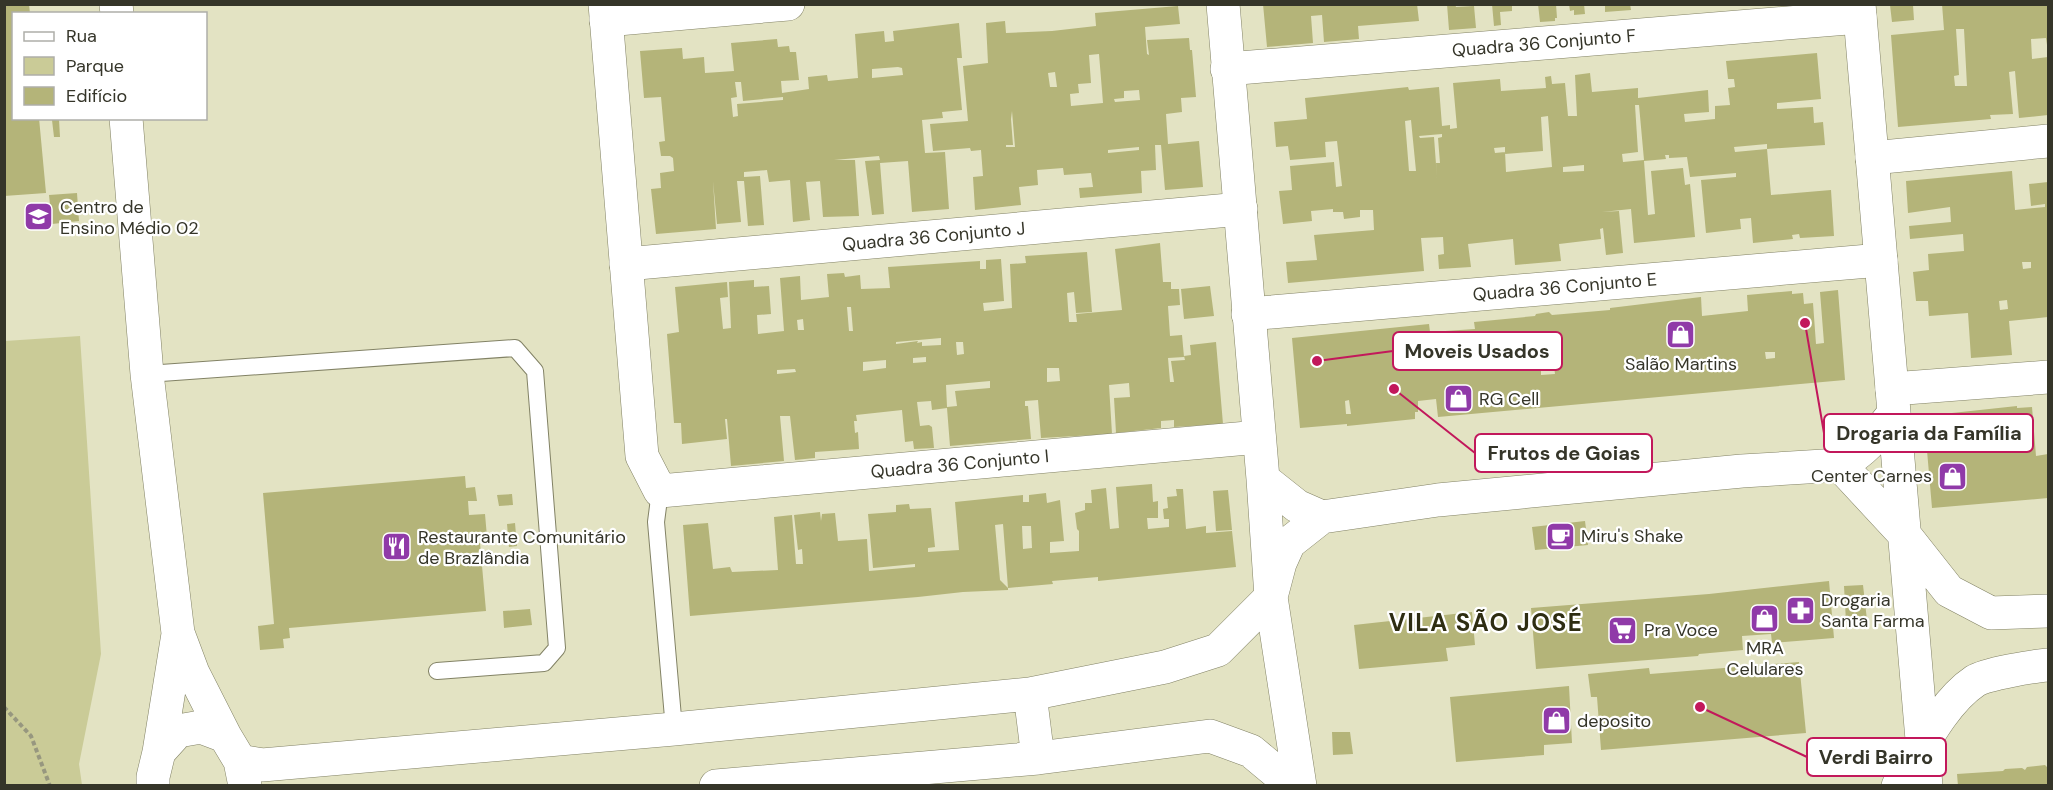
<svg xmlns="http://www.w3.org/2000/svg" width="2053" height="790" font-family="'DM Sans',sans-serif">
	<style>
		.green { fill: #cacb97 }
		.building { fill: #b4b479; fill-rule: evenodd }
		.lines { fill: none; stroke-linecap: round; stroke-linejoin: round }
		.lane-casing { stroke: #828265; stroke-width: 18 }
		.street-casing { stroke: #828265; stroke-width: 34 }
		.secondary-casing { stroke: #828265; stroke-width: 34 }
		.path { stroke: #97977f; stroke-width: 4; stroke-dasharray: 4.5 3; stroke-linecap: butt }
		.lane { stroke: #fff; stroke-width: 16 }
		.street { stroke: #fff; stroke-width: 33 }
		.secondary { stroke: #fff; stroke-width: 33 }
		.labels { text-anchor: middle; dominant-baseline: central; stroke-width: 4.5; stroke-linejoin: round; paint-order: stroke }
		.street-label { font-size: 18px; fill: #353529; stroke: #fff }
		.poi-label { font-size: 18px; fill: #353529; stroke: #fff; text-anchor: start }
		.district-label { font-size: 24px; font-weight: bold; letter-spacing: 1.5px; fill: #2e2d12; stroke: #fff }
		.leader { fill: none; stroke: #c2185b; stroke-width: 2 }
		.callout-dot { fill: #c2185b; stroke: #fff; stroke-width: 2 }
		.callout { fill: #fff; stroke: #c2185b; stroke-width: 2 }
		.callout-label { font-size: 20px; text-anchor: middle; font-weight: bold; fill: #353529 }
	</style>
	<rect width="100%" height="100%" fill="#e3e3c3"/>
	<path class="green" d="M80,336L101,654L79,764L82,785H5V341Z"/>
	<path class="building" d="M4,4H29L30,14H14V118H39L46,193L4,196Z
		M1263,4H1417L1419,21L1358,26L1359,39L1324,42L1322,15L1311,16L1313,43L1267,47Z
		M1447,4H1455L1456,7L1474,6L1476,28L1449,30Z
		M1492,4H1512V11L1500,12L1501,25L1494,26Z
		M1538,4H1556L1557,18H1555V21L1540,22Z
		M1569,4H1584L1585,14L1574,15V10L1570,11Z
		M1605,4H1630L1631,10L1605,12Z
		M1942,4H2048V45H2047L2046,38L2031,39L2032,59L2048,57V115L2019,118L2015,71L2009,72L2013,114L1990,115L1991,119L1898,127L1891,35L1944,30ZM1956,29H1964L1967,86H1955L1954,76L1959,75Z
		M1890,5H1913L1914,20L1892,22Z
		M1178,6L1180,24L1145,27L1147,54L1149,55L1147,40L1189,38L1190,50H1192L1196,97L1181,98L1182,112L1166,114L1168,144L1199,141L1203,187L1165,190L1161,145H1155L1156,170L1141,171L1142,193L1080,198L1079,188L1093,187L1091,173L1064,175L1063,168L1037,170L1038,185L1019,187L1021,205L975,210L973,177L983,176L981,150L971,151L970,148L933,151L930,124L968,121L963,66L988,63L986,23L1005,21L1006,33L1052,31L1096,26L1095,13ZM1099,54L1103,103L1071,106L1070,94L1079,93L1078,84L1091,83L1089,55ZM1055,72L1057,87H1050L1048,73ZM1139,90L1140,100L1115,102L1114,99L1124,98V91ZM1012,111L1015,147H1006V145H1013L1011,119ZM1139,147V150L1108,153V150Z
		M959,23L962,58H957L962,110L942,112L943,118L922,120L925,153L945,152L949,209L912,212L908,161L880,163L884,214L872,215L865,161L880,160L879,156L834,160H855L859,216L823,217L820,181L806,182L810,220L793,222L790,180L769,182L767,170L744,172V177L760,176L764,225L748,226L744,181H737L741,222L717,224L713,181L716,229L656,234L651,189L661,188L660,173L674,171L673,158L670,156H661L659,142L665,141L661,97L644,98L640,51L682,48L683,59L704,57L705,73L734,71L731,43L777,39L778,47L789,46L790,52H796L799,80L781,81L782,93L809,89L808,77L827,75L828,81L858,78L855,34L884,31L885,42L894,41L893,31ZM898,67L902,68L903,75L872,78V69ZM735,82H741L743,101L783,97V100L737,104L738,116L733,117L731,98L737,97Z
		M1817,53L1821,99L1777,103V109L1813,107L1814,123L1823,122L1825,145L1767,149V144L1734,147L1735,152L1767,149L1771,195L1831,190L1834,236L1800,238L1799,234L1792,235L1793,239L1753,243L1751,218L1740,219L1741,229L1706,233L1701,180L1736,177V173L1690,177L1687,157L1669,158V155H1665L1666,159L1644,161L1648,215L1655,214L1651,171L1683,168L1685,185L1690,184L1695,237L1634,243L1631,209L1602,212L1619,211L1623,253L1606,255L1603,228L1600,229L1601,239L1559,244L1561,261L1515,265L1513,239L1468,244L1471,267L1439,269L1438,255L1444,254L1443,237L1421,238L1424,271L1288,283L1286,262L1317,260L1314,235L1374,230L1373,210H1360V217L1344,219L1343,212H1333V209L1311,211L1312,221L1283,224L1279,191L1292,190L1290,166L1334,162L1336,187L1342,186L1337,141L1325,142L1326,157L1290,160L1288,146L1276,147L1274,122L1307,119L1305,98L1408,87L1409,90L1439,87L1442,126L1450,125V129L1457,128L1453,83L1500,79L1501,91L1546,88L1545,77L1551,76L1552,84L1565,83L1568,116H1577L1575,75L1590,73L1592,92L1638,88V98L1708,90L1709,112L1684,114L1685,122L1715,119V106L1730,105L1728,88L1735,87L1734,79H1728L1726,61ZM1635,105H1639L1644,160L1623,162L1622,154L1638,152ZM1548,116L1552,167L1506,172L1505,152L1495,153L1494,148L1505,147V154L1543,151L1541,117ZM1411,120L1416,171H1409L1405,121ZM1442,134V137L1438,138L1440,163H1436L1437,178L1434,137L1420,138L1419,136ZM1584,165V171L1563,172V167Z
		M59,119L60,137H54L52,120Z
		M2012,171L2015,210L2045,207V204L2031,206L2029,184L2048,182V317L2009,321L2012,355L1971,358L1968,313L1929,316L1928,301H1916L1913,272L1929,270L1928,254L1964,251L1963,234L1910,239L1909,226L1951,222L1950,207L1908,213L1906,181ZM2022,262H2031V268L2023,269ZM2007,300L2008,309L2000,310L1999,301Z
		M77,193L79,221L52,224L49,195Z
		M1160,243L1163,282H1171V289H1179L1180,305L1168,306L1170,336L1182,335L1184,357L1168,358L1170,382H1174L1171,361L1185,360L1184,356L1191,355L1190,345L1216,342L1223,424L1174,427V420L1161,421V428L1116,433L1114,398L1130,397L1129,383L1109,385L1112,434L1041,438L1038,400L1025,401V406H1028L1031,439L950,446L947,408L932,410L931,401L917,402L920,426L929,425L932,427L934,448L914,449L913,441L905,442L902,410L856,415L857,421H854L855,433L858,432L859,449L815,452V458L795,460L790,416H780L784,461L731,466L727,419H725L727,439L682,444L681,423H674L667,334L679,332L675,287L727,282L728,297L720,298L723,329L731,328L729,282L754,280V287L769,286L771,314L757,315L758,334L784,331L780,278L800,276L801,300L829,297L827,274L844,273L845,277L860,275L861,289L890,288L888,267L980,261V269H986V260L1001,259L1004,301L983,303L984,311L1012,308L1010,264L1026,263L1025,256L1087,252L1092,312L1076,313L1074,292L1067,293L1069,322H1077L1076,314L1122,310L1115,249ZM847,307H851L853,331H849ZM803,319L804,330H798L797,320ZM941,338V345L922,346V342L917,343L918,341L896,344V342ZM956,342H963L964,354L957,355ZM926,357V362L913,363V358ZM886,360V368L863,371V362ZM1047,368H1059L1060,381L1047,382ZM795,369L796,372L777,374V370ZM990,381V388L955,391L957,406L947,407L946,385Z
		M1210,286L1214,316L1184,319L1181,289Z
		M1838,290L1845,380L1438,417L1436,399L1418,401V412H1415V419L1347,426V424L1300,428L1292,338L1429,324L1430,332L1475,329L1474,322L1535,316L1536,314L1549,312L1552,315L1610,310V308L1701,297L1702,316L1748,311L1747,295L1792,291V294L1803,293L1804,304L1813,303L1816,344L1824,343L1820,292ZM1552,346V355L1539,356L1538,347ZM1765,352H1775V358L1766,359ZM1554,366L1555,374L1541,375V367ZM1349,400L1351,414H1346L1345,401Z
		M2017,406V408L2032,407L2036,456L2048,454V498L1932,508L1924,416Z
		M465,476L466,488L475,487L477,501H468L469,515L485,514L487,537L471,538V544L480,543L486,611L289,628L290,638L283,639L284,648L260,650L258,626L274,624L263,493Z
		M1152,484L1153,502L1158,501V518H1147L1148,529L1169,527V519H1164L1163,509L1168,508L1167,497L1177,496L1176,489H1183L1186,529L1206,526V533L1232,531L1236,567L1098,581V577L1052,581L1053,584L1008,588V590L963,592L918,597L690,616L683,525L708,523L713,569L730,567L732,572L778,570L774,517L792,515L796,564H803L802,549L798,550L794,515L820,512L821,521L822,514L835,513L838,541L867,539L869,571L915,567V564L873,568L868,514L896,512V505L909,504L910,509L931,508L935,547L928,548V552L959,550L955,502L1023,495V502H1029V495L1046,493L1047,503L1060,500L1064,541L1050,542V553L1079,551V531L1077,529L1075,513L1085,510V503H1092L1091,490L1106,488L1110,529L1119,528L1116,487ZM1003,524L1008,588L1000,580L995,525ZM1022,526H1031L1032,548L1023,549Z
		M1228,490L1232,530L1216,531L1213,491Z
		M512,494L513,505L499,506L497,495Z
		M1585,521L1588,545L1535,550L1532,527Z
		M515,523L517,546L509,547L507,524Z
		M1829,581L1834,638L1772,643L1771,634L1742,636L1743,650L1699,654L1698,656L1536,669L1531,608L1709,594Z
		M1863,585L1867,620L1846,622L1844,586Z
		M530,609L532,625L504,628L503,611Z
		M1472,612L1475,645L1446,648L1448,661L1359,669L1354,625Z
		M1799,662L1806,733L1601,750L1597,697H1591L1588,674L1649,668L1650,674Z
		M1569,686L1572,743L1544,745V755L1456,762L1450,697Z
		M1332,732H1350L1353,754L1333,755Z
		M2045,765L2048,768V786H1958L1957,774L2003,771L2005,769L2022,768L2025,770L2027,767Z"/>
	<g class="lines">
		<defs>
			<path id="lane" d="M147,374L515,348L535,371L557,648L544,663L437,671
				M660,491L656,522L674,729"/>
			<g id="street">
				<path id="s1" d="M605,4L642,456L660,491L1259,437"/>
				<path d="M606,20L788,4"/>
				<path id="s2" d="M1227,69L1860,17"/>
				<path d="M1872,158L2048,141"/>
				<path id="s3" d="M626,264L1241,209"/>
				<path id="s4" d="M1248,314L1881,260"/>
				<path d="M1892,389L2048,377"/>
			</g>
			<path id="secondary" d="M116,4L117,14
				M1223,4L1263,479L1271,597L1300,786
				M1859,4L1926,786
				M126,118L147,374L178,633L193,673L225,736
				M1840,465C1866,450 1876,436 1894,413
				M1263,479L1297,506L1322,517
				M1030,694L1038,758
				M159,752L178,731L201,727L225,736L240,761L245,786
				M240,761L262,765L674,729L1030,694L1165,667L1218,650L1271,597L1280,563L1289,543L1322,517L1438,500L1742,471L1840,465L1904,534L1949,591L1991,613L2048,611
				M153,786V777L159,752L178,634
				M716,786L1038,758L1210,736L1251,751L1293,786
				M1898,786C1920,751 1942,703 1975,681C1986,674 2034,666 2048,665"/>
		</defs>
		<use href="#lane" class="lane-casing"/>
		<use href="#street" class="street-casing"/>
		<use href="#secondary" class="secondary-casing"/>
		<path class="path" d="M4,707L31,736L50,786"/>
		<use href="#lane" class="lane"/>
		<use href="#street" class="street"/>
		<use href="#secondary" class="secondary"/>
	</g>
	<defs>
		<symbol id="school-square" viewBox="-11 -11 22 22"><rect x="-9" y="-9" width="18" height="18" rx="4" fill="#903aa8" stroke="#fff"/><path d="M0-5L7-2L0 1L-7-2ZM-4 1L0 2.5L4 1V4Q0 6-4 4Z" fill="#fff"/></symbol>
		<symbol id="shop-square" viewBox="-11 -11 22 22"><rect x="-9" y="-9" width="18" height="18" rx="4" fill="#903aa8" stroke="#fff"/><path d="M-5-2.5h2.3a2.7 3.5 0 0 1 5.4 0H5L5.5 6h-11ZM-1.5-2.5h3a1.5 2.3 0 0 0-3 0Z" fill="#fff"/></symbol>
		<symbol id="cafe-square" viewBox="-11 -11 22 22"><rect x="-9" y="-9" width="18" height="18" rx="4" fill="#903aa8" stroke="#fff"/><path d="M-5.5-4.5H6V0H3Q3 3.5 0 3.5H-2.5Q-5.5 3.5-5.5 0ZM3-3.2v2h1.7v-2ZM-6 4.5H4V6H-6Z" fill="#fff"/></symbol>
		<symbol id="restaurant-square" viewBox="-11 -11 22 22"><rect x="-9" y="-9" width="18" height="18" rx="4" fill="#903aa8" stroke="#fff"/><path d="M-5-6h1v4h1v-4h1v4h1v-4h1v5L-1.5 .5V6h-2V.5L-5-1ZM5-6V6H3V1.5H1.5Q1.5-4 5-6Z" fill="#fff"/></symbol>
		<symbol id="pharmacy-square" viewBox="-11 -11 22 22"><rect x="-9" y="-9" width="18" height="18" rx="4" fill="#903aa8" stroke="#fff"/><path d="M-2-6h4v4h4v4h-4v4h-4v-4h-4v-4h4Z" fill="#fff"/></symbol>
		<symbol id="supermarket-square" viewBox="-11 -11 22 22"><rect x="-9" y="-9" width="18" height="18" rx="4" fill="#903aa8" stroke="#fff"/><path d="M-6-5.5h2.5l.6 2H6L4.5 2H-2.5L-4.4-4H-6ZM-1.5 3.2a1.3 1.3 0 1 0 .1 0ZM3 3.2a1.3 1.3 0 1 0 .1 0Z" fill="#fff"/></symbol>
	</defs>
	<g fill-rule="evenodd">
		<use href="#school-square" x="22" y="200" width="33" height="33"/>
		<use href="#shop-square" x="1664" y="318" width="33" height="33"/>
		<use href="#shop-square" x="1442" y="382" width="33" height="33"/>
		<use href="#shop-square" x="1936" y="460" width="33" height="33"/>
		<use href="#cafe-square" x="1544" y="520" width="33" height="33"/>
		<use href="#restaurant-square" x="380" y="530" width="33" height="33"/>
		<use href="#pharmacy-square" x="1784" y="594" width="33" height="33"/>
		<use href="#shop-square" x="1748" y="602" width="33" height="33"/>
		<use href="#supermarket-square" x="1606" y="614" width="33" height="33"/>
		<use href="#shop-square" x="1540" y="704" width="33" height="33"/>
	</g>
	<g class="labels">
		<g class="street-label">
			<text stroke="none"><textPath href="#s2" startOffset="318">Quadra 36 Conjunto F</textPath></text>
			<text stroke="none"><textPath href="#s3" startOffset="309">Quadra 36 Conjunto J</textPath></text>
			<text stroke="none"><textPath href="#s4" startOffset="318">Quadra 36 Conjunto E</textPath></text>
			<text stroke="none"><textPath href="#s1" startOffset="794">Quadra 36 Conjunto I</textPath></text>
		</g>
		<g class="poi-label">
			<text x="60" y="207">Centro de<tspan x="60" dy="21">Ensino Médio 02</tspan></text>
			<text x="1681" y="364" text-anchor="middle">Salão Martins</text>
			<text x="1479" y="399">RG Cell</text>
			<text x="1932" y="476" text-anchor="end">Center Carnes</text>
			<text x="1581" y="536">Miru's Shake</text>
			<text x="418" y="537">Restaurante Comunitário<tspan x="418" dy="21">de Brazlândia</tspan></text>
			<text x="1821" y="600">Drogaria<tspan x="1821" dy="21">Santa Farma</tspan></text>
			<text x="1644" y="630">Pra Voce</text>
			<text x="1765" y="648" text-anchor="middle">MRA<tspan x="1765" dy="21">Celulares</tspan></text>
			<text x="1577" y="721">deposito</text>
		</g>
		<g class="district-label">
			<text x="1486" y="622">VILA SÃO JOSÉ</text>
		</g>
	</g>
	<path class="leader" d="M1317 361L1393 351M1805 323L1824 433M1394 389L1475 453M1700 707L1807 757"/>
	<g class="callout-dot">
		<circle cx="1317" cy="361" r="6"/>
		<circle cx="1805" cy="323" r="6"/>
		<circle cx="1394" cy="389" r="6"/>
		<circle cx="1700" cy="707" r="6"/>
	</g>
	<g class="callout">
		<rect x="1393" y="332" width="169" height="38" rx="6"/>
		<rect x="1824" y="414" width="209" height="38" rx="6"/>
		<rect x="1475" y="434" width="177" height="38" rx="6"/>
		<rect x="1807" y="738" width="139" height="38" rx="6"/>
	</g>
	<g class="callout-label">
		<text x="1477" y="358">Moveis Usados</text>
		<text x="1929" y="440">Drogaria da Família</text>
		<text x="1564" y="460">Frutos de Goias</text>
		<text x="1876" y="764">Verdi Bairro</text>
	</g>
	<rect width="2053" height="790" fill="none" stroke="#353529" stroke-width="12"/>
	<rect x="12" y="12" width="195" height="108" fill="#ffffff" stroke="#aeaea9" stroke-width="1.5"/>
	<rect x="24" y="32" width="30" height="9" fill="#ffffff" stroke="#aeaea9" stroke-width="1.5"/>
	<text x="66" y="42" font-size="18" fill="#353529">Rua</text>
	<rect x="24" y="57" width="30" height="18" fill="#cacb97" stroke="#aeaea9" stroke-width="1.5"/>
	<text x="66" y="72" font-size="18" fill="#353529">Parque</text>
	<rect x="24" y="87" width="30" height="18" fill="#b4b479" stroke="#aeaea9" stroke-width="1.5"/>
	<text x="66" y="102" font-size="18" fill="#353529">Edifício</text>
</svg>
